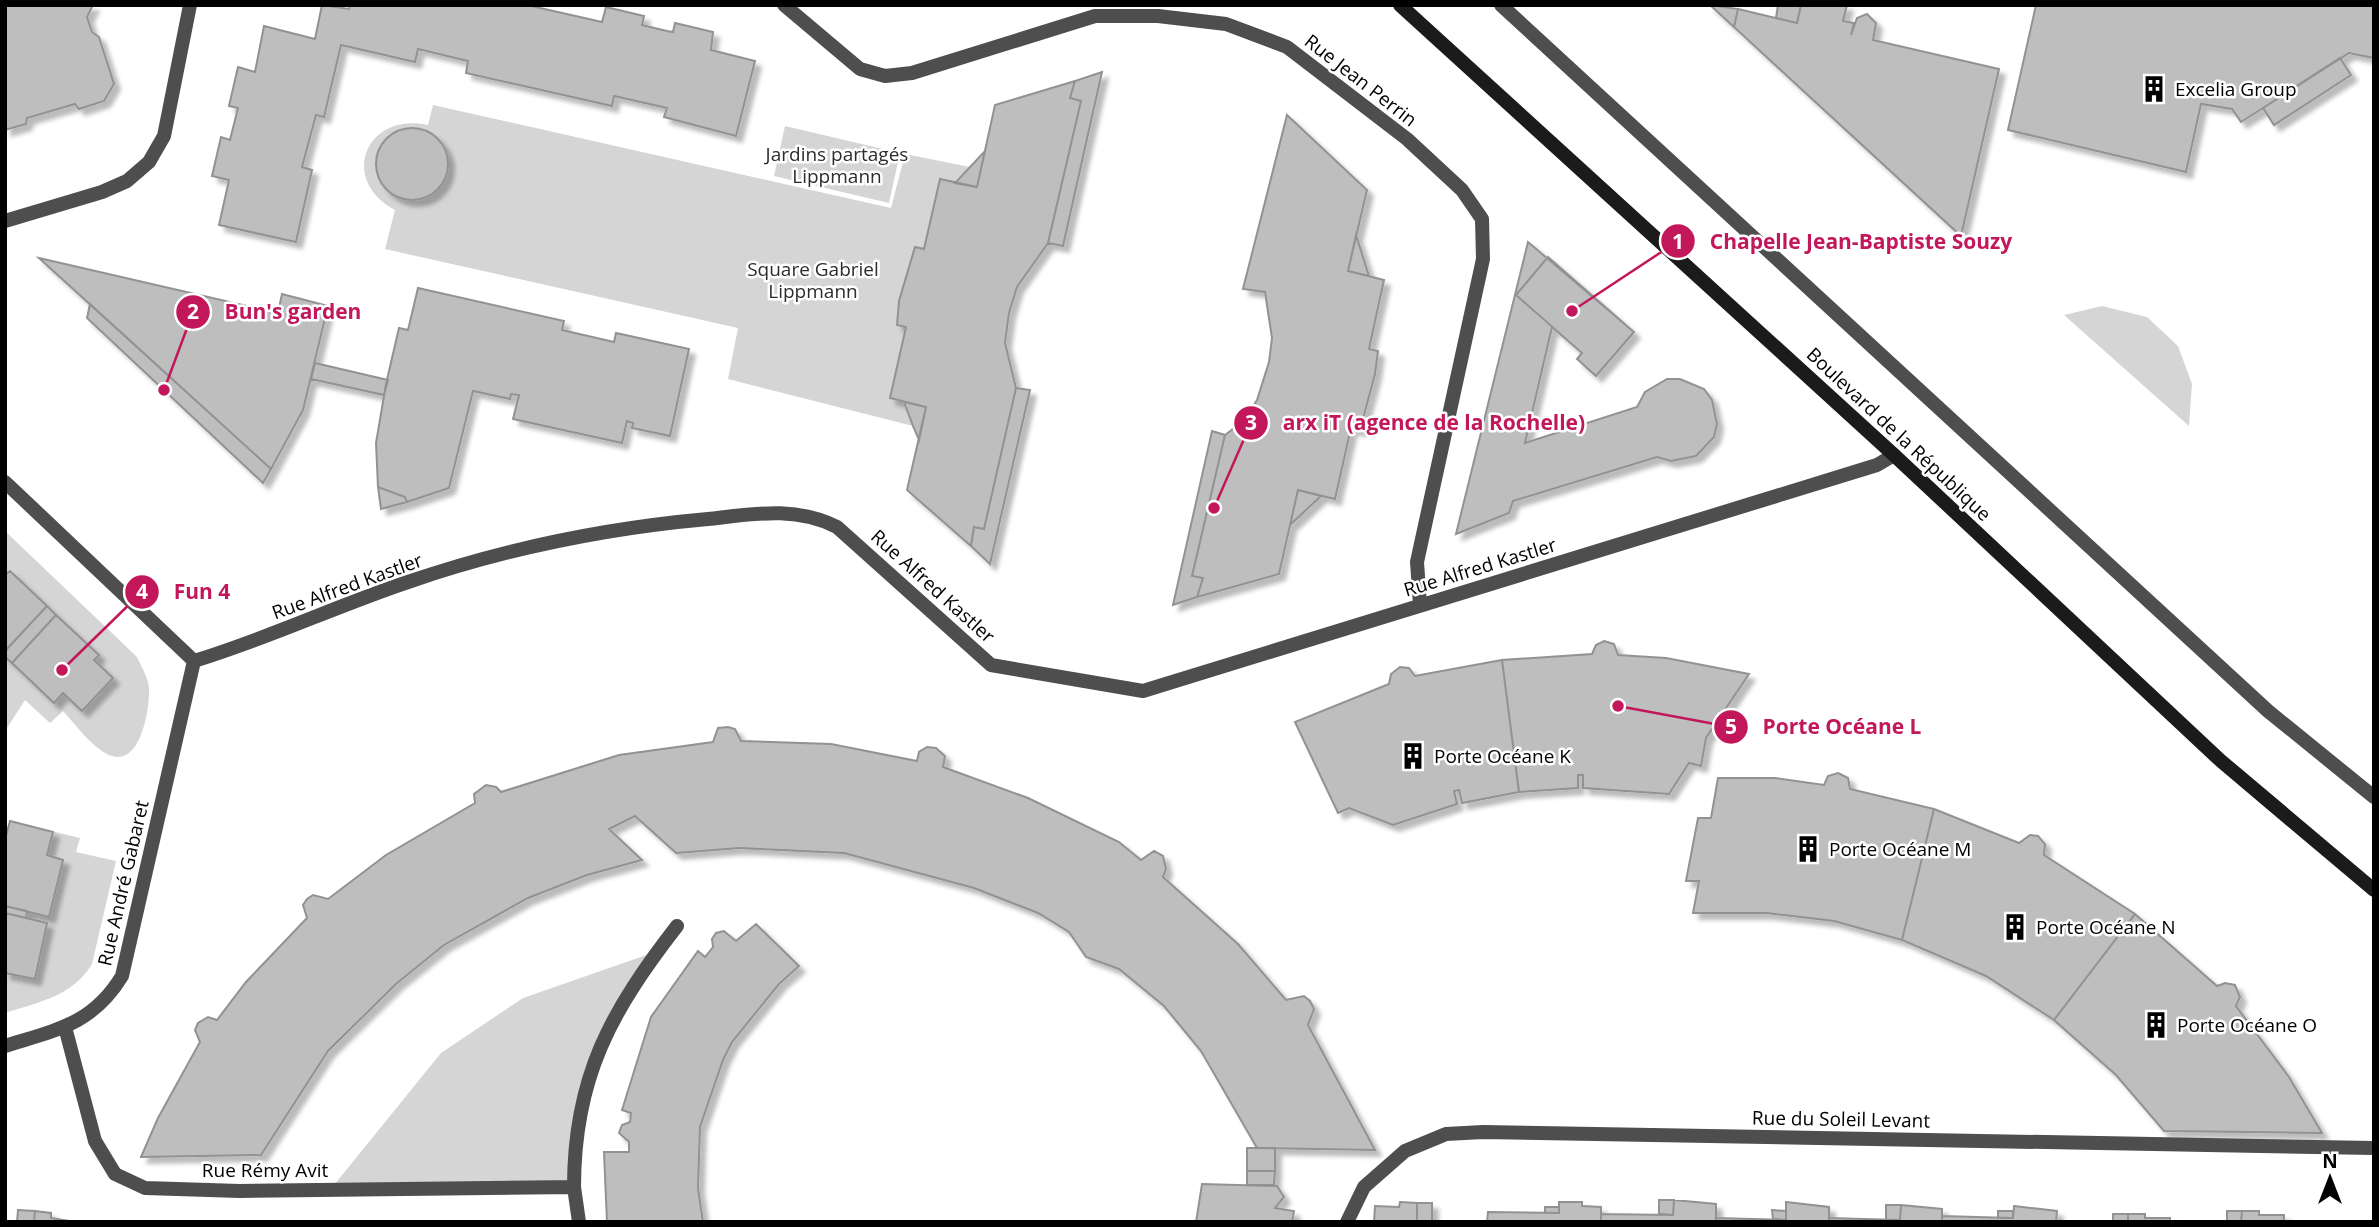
<svg xmlns="http://www.w3.org/2000/svg" width="2379" height="1227" font-family="'Open Sans',sans-serif">
	<style>
		.green { fill: #d5d5d5 }
		.building { fill: #bebebe; stroke: #929292; stroke-width: 2; filter: url(#shadow) }
		.lines { fill: none; stroke-linecap: round; stroke-linejoin: round }
		.lane { stroke: #4e4e4e; stroke-width: 14 }
		.street { stroke: #4e4e4e; stroke-width: 14 }
		.secondary { stroke: #1b1b1b; stroke-width: 14 }
		.labels { text-anchor: middle; dominant-baseline: central; stroke-width: 5; stroke-linejoin: round; paint-order: stroke }
		.street-label { font-size: 19px; fill: #000; stroke: #fff }
		.poi-label { font-size: 19px; fill: #000; stroke: #fff; text-anchor: start }
		.park-label { font-size: 19px; fill: #2c2c2c; stroke: #fff }
		.leader { fill: none; stroke: #c2185b; stroke-width: 2.5 }
		.callout-dot { fill: #c2185b; stroke: #fff; stroke-width: 2.5 }
		.mark-label { font-size: 21px; text-anchor: middle; font-weight: bold; fill: #fff }
		.callout-label { font-size: 21px; text-anchor: middle; font-weight: bold; fill: #c2185b; stroke: #fff; stroke-width: 5; stroke-linejoin: round; paint-order: stroke }
	</style>
	<defs>
		<filter id="shadow"><feDropShadow dx="6" dy="6" stdDeviation="2" flood-color="#0004"/></filter>
	</defs>
	<rect width="100%" height="100%" fill="#fff"/>
	<path class="green" d="M433,105L891,208L905,154L970,167L955,183L924,249L915,247L899,301L897,324L906,327L890,398L904,402L913,426L728,379L738,328L385,249L395,210C338,180 366,111 428,125Z
		M785,126L900,153L889,203L774,176Z
		M2102,306L2147,317L2178,346L2192,384L2189,426L2064,315Z
		M5,531L137,657C141,666 148,677 149,688C150,711 139,777 102,751C87,741 75,724 63,711L50,723L25,700L5,731Z
		M10,821L80,838L76,852L116,861L92,964C73,996 39,1002 5,1013V839Z
		M658,951L599,1045L574,1187L330,1190L441,1053L523,998Z"/>
	<path class="building" d="M5,5H93L87,17L92,32L99,37L114,84L104,101L79,109L75,104L27,118L26,124L5,130Z
		M322,5L349,9L350,5H527L602,22L606,7L644,16L642,25L667,31L673,32L675,23L713,32L711,50L755,61L736,136L664,117L667,108L614,96L612,106L466,73L468,61L418,49L415,62L341,45L324,117L316,115L302,167L312,170L296,242L219,225L229,180L212,176L221,137L230,140L238,108L229,106L238,67L255,72L264,26L315,39Z
		M1710,5L1738,9L1734,27Z
		M1778,5H1801L1797,23L1776,18Z
		M1801,5H1847L1843,21L1854,23L1851,35L1857,18L1867,14L1876,23L1873,40L1999,69L1961,236L1734,27L1738,9L1797,23Z
		M2036,5H2374V58L2349,53L2241,122L2232,109L2201,104L2186,172L2008,130Z
		M2340,58L2351,75L2274,125L2263,108Z
		M1102,72L1063,246L1048,243L1081,101L1070,98L1075,81Z
		M1075,81L1070,98L1081,101L1048,243L1017,287L1009,313L1005,343L1016,388L984,529L974,527L971,546L907,490L926,407L890,398L906,327L897,325L899,301L915,247L924,249L940,179L977,187L995,105Z
		M1287,115L1367,190L1348,271L1384,280L1369,349L1378,351L1375,374L1360,430L1351,428L1335,499L1298,490L1279,574L1197,597L1203,578L1192,576L1225,435L1243,421L1257,400L1269,362L1272,338L1265,292L1243,289Z
		M376 164a36 36 0 1 1 72 0a36 36 0 1 1-72 0Z
		M985,151L977,187L955,183Z
		M1356,235L1369,276L1348,271Z
		M1528,242L1634,332L1596,376L1577,359L1582,353L1552,327L1525,443L1637,407L1645,392L1667,379H1680L1704,389L1712,400L1717,424L1714,437L1696,456L1671,461L1657,457L1513,501L1509,513L1456,534Z
		M1548,257L1634,332L1596,376L1577,359L1582,353L1516,295Z
		M39,258L278,313L282,294L328,306L303,410L271,469Z
		M418,288L564,321L562,330L614,342L616,333L689,349L670,436L632,428L633,423L627,421L622,443L513,419L519,395L511,394L510,399L473,391L449,488L407,502L405,497L378,487L376,443L386,384L399,328L408,330Z
		M90,304L271,469L263,483L87,318Z
		M315,363L388,380L384,395L311,379Z
		M1016,388L1030,390L990,564L971,546L974,527L984,529Z
		M904,402L926,407L919,440L913,426Z
		M1212,431L1225,435L1192,576L1203,578L1197,597L1173,605Z
		M378,487L405,497L407,502L381,509Z
		M1298,490L1321,496L1290,525Z
		M10,571L47,606L5,651V575Z
		M47,606L56,615L12,663L5,657V651Z
		M56,615L99,655L94,660L113,678L82,711L63,693L54,703L12,663Z
		M1604,641L1614,644L1618,655L1666,658L1749,674L1706,738L1701,766L1689,763L1669,794L1583,788V775H1578V788L1519,792L1502,660L1592,654L1596,645Z
		M1502,660L1519,792L1462,803L1459,790L1454,791L1457,804L1393,825L1349,808L1338,813L1295,722L1389,684L1391,674L1400,667L1409,668L1415,676Z
		M728,727L735,729L741,741L831,744L917,761L919,752L927,747L936,748L945,756L943,767L1028,798L1119,842L1141,860L1154,851L1163,856L1166,869L1163,877L1238,944L1286,1000L1304,996L1310,1001L1314,1009L1308,1025L1375,1150L1257,1148L1201,1051L1164,1006L1119,969L1086,957L1069,932L1038,913L974,888L844,853L739,848L676,853L635,816L609,829L642,860L587,875L528,898L444,945L396,984L328,1051L261,1155L141,1157L158,1118L200,1042L195,1030L198,1023L208,1017L217,1020L246,982L307,918L303,905L307,899L313,895L328,899L386,855L475,803L474,794L486,785L496,787L501,792L619,755L713,742L718,728Z
		M1838,773L1848,778L1850,789L1934,809L1902,940L1834,921L1767,913H1693L1699,881H1686L1698,818H1711L1718,778H1775L1824,785L1828,776Z
		M1934,809L2019,843L2030,835L2038,836L2045,844L2044,855L2135,914L2054,1020L1986,976L1902,940Z
		M10,821L53,832L47,855L63,860L49,917L5,906V839Z
		M5,906L27,911L26,918L5,913Z
		M5,913L47,923L35,979L5,973Z
		M2135,914L2217,986L2225,983L2235,985L2240,997L2236,1006L2289,1077L2322,1133L2164,1131L2116,1075L2054,1020Z
		M756,924L799,966L779,984L732,1042L723,1060L700,1127L698,1188L703,1222H607L604,1152H629V1142L619,1133L622,1125L630,1122L631,1113L622,1110L651,1017L698,951L705,957L713,947L712,939L716,933L724,931L736,941Z
		M1247,1148H1275V1171H1247Z
		M1247,1171H1275L1274,1185H1247Z
		M1202,1184L1277,1186L1284,1197L1275,1208L1294,1211L1292,1222H1196Z
		M1659,1200H1674L1673,1215L1659,1214Z
		M1674,1200L1716,1204V1222H1601V1214L1673,1215Z
		M1400,1202L1417,1203V1221L1478,1222H1374L1375,1206L1399,1207Z
		M1559,1202H1582V1206L1601,1207V1222H1487L1488,1212L1559,1213Z
		M1786,1202L1829,1207V1222H1716V1218L1786,1220Z
		M1417,1203H1432V1221H1417Z
		M1886,1205H1901L1900,1220H1886Z
		M1901,1205L1942,1209V1222H1829V1218L1900,1220Z
		M2014,1206L2057,1211L2056,1222H1942V1216L2013,1218Z
		M1545,1207H1559V1213H1545Z
		M18,1210L35,1211L34,1222H17Z
		M1772,1210L1786,1211V1220L1773,1219Z
		M35,1211L51,1213V1218L75,1222H34Z
		M1998,1211H2013V1218H1998Z
		M2227,1211H2242L2241,1222H2227Z
		M2242,1211H2259V1215H2284V1222H2241Z
		M2113,1214H2128V1222H2113Z
		M2128,1214H2145V1218H2170V1222H2128Z"/>
	<g class="lines">
		<path class="lane" d="M1501,5L2268,711L2374,797"/>
		<path class="street" d="M784,5L860,69L885,76L912,73L1095,16H1158L1226,24L1287,47L1407,139L1462,190L1482,219L1483,259L1417,562L1420,605
			M5,221L102,192L127,181L149,162L164,136L190,5
			M5,482L194,661C267,639 336,606 408,582C504,549 607,528 708,519C753,514 796,506 837,527L991,665L1143,691L1877,465L1894,455
			M65,1027L95,1141L115,1174L145,1188L240,1191L574,1187C574,1077 611,1011 677,926
			M5,1046C56,1030 93,1024 122,976L194,661
			M574,1187L579,1222
			M1347,1222L1364,1187L1405,1151L1446,1134L1483,1132L2374,1148"/>
		<path class="secondary" d="M1400,5L1894,455L2221,761L2374,890"/>
	</g>
	<defs>
		<symbol id="building-bare" viewBox="-9 -9 18 18"><path d="M-4-6H4V6H1V3H-1V6H-4ZM-2.5-4.3h1.7v1.8h-1.7ZM.8-4.3h1.7v1.8H.8ZM-2.5-1h1.7V.8h-1.7ZM.8-1h1.7V.8H.8Z" fill="#000" stroke="#fff" stroke-width="2.5" paint-order="stroke"/></symbol>
	</defs>
	<g fill-rule="evenodd">
		<use href="#building-bare" x="2135" y="70" width="38" height="38"/>
		<use href="#building-bare" x="1394" y="737" width="38" height="38"/>
		<use href="#building-bare" x="1789" y="830" width="38" height="38"/>
		<use href="#building-bare" x="1996" y="908" width="38" height="38"/>
		<use href="#building-bare" x="2137" y="1006" width="38" height="38"/>
	</g>
	<g class="labels">
		<g class="street-label">
			<text transform="translate(1361 80) rotate(38)">Rue Jean Perrin</text>
			<text transform="translate(1899 434) rotate(43)">Boulevard de la République</text>
			<text transform="translate(1480 567) rotate(-17)">Rue Alfred Kastler</text>
			<text transform="translate(347 586) rotate(-20)">Rue Alfred Kastler</text>
			<text transform="translate(933 586) rotate(42)">Rue Alfred Kastler</text>
			<text transform="translate(123 883) rotate(-77)">Rue André Gabaret</text>
			<text transform="translate(1841 1119) rotate(1)">Rue du Soleil Levant</text>
			<text x="265" y="1170">Rue Rémy Avit</text>
		</g>
		<g class="poi-label">
			<text x="2175" y="89">Excelia Group</text>
			<text x="1434" y="756">Porte Océane K</text>
			<text x="1829" y="849">Porte Océane M</text>
			<text x="2036" y="927">Porte Océane N</text>
			<text x="2177" y="1025">Porte Océane O</text>
		</g>
		<g class="park-label">
			<text x="837" y="154">Jardins partagés<tspan x="837" dy="22">Lippmann</tspan></text>
			<text x="813" y="269">Square Gabriel<tspan x="813" dy="22">Lippmann</tspan></text>
		</g>
	</g>
	<path class="leader" d="M1572 311L1678 241M164 390L193 312M1214 508L1251 423M62 670L142 592M1618 706L1731 727"/>
	<g class="callout-dot">
		<circle cx="1572" cy="311" r="7"/>
		<circle cx="164" cy="390" r="7"/>
		<circle cx="1214" cy="508" r="7"/>
		<circle cx="62" cy="670" r="7"/>
		<circle cx="1618" cy="706" r="7"/>
		<circle cx="1678" cy="241" r="18"/>
		<circle cx="193" cy="312" r="18"/>
		<circle cx="1251" cy="423" r="18"/>
		<circle cx="142" cy="592" r="18"/>
		<circle cx="1731" cy="727" r="18"/>
	</g>
	<g class="mark-label">
		<text x="1678" y="249">1</text>
		<text x="193" y="319">2</text>
		<text x="1251" y="430">3</text>
		<text x="142" y="599">4</text>
		<text x="1731" y="734">5</text>
	</g>
	<g class="callout-label">
		<text x="1861" y="249">Chapelle Jean-Baptiste Souzy</text>
		<text x="293" y="319">Bun's garden</text>
		<text x="1434" y="430">arx iT (agence de la Rochelle)</text>
		<text x="202" y="599">Fun 4</text>
		<text x="1842" y="734">Porte Océane L</text>
	</g>
	<rect width="2379" height="1227" fill="none" stroke="#000000" stroke-width="14"/>
	<g transform="translate(2330 1178)" stroke="#ffffff" stroke-width="5" paint-order="stroke">
	<path d="M0-5L12 26L0 18L-12 26Z" fill="#000000"/>
	<text y="-10" font-size="19" font-weight="bold" text-anchor="middle" fill="#000000">N</text>
	</g>
</svg>
